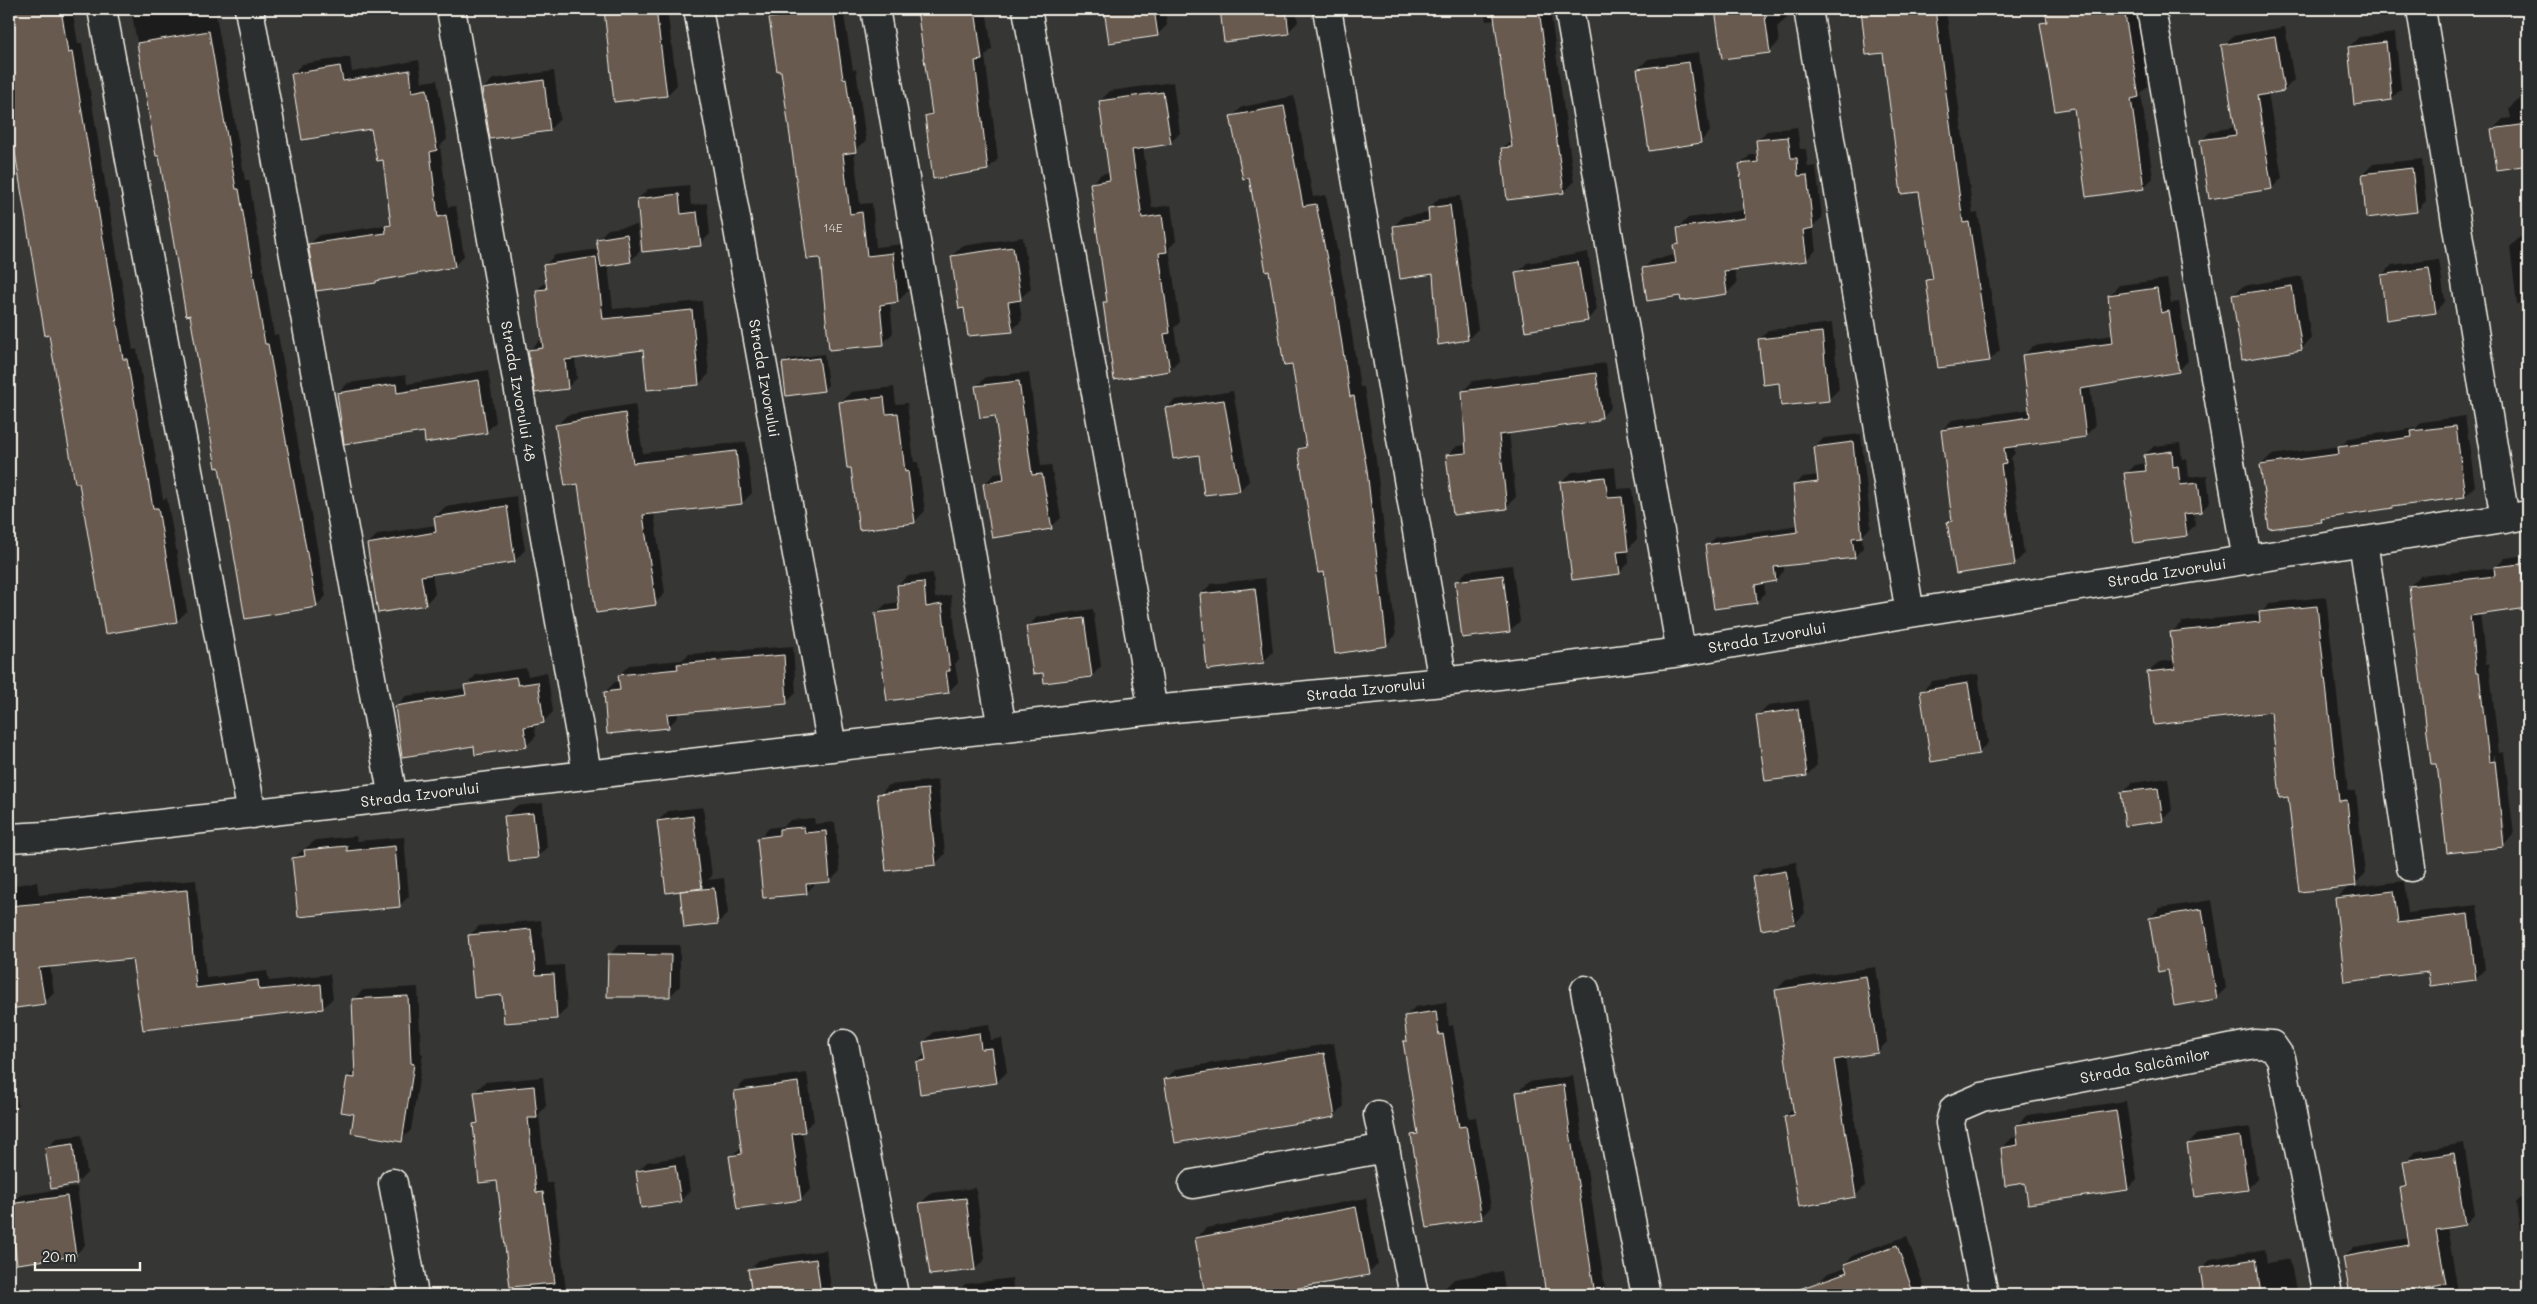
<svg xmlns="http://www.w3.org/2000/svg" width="2537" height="1304" font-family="Mali,sans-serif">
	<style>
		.shadow { fill: #0007; fill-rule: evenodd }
		.building { fill: #685a4f; stroke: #f4f1e8 }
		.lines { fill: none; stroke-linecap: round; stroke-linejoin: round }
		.street-casing { stroke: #f4f1e8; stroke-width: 31 }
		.street { stroke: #2a2d2e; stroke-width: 28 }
		.labels { text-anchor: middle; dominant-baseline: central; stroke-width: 4; stroke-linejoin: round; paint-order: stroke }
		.number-label { font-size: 12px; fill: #d1cbc2 }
		.street-label { font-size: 15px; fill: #f4f1e8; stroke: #2a2d2e }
	</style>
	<rect width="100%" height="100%" fill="#363635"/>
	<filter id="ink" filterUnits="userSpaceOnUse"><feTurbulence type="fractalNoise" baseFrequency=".02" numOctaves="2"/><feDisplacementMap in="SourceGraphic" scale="10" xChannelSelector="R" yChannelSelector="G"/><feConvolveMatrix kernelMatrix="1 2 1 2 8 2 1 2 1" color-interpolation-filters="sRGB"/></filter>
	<g filter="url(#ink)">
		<path class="shadow" d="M9,9H72L78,43H82L133,350L137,349L163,499L167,498L187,611L177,621L80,481L50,334H46L9,109Z
			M131,9H215L245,180H249L274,335L278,334L326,596L316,606L220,466L160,154L157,155Z
			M606,9H667L677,85L667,95L615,101Z
			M768,9H843L853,70L856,69L866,141L854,151L860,204L872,203L876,247L903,244L908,291L898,301L890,302L893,333L883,343L821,256L782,69L778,70Z
			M918,9H986L992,49L985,56L998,159L988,169L926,116L933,109Z
			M1105,9H1165L1167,25L1157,35L1110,41Z
			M1221,9H1296L1298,22L1288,32L1225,40Z
			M1484,9H1550L1574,182L1564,192L1502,148L1512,139L1496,20L1486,21Z
			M1717,9H1786L1787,18L1777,27L1779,42L1769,52L1723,58Z
			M1862,9H1946L1973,214L1978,213L2000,350L1990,360L1940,367L1927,280L1934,274L1920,191L1884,52L1867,54Z
			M2046,9H2136L2148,86L2141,93L2153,178L2143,188L2075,106L2042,24L2048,17Z
			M2467,9H2480L2467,11Z
			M2285,27L2294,80L2284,90L2268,93L2282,178L2272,188L2201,141L2211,131L2236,127L2223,46L2233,36Z
			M2395,33L2401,89L2391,99L2349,47L2359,37Z
			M1699,52L1710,132L1700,142L1638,69L1648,59Z
			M350,57L352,72L419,60L422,82L437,80L447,139L440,146L448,207L456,206L464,256L454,266L378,279L376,282L309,245L319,235L388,225L392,220L384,158L372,128L292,74L302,64Z
			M554,71L560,119L550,129L483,89L493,79Z
			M1173,82L1180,133L1170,143L1143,147L1152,208L1171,205L1176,241L1169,248L1180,322L1174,328L1179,360L1169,370L1104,303L1108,299L1091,184L1101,174L1111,172L1100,101L1110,91Z
			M1294,96L1313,197L1326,195L1345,289L1360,387H1364L1376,460L1396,635L1386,645L1325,570L1300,449L1307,442L1293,364L1250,176L1232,117L1242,107Z
			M2528,97V164L2498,168L2493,129L2503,119L2511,118L2509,108L2519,98Z
			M1797,127L1800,149H1806L1808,167L1816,166L1822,218L1813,226L1816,250L1806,260L1734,268L1737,283L1727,293L1682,299L1681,294L1644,268L1653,259L1676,255L1674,245L1680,240L1678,228L1688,218L1746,210L1740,165L1750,155L1759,154L1757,141L1767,131Z
			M2422,159L2426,201L2416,211L2363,174L2373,164Z
			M689,185L691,205L707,203L710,234L700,244L638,199L648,189Z
			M1460,196L1478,329L1468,339L1434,273L1394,226L1404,216L1430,213L1429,208L1439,198Z
			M637,225L640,251L630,261L608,264L613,309L702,301L709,374L699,384L644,349L575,358L577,378L567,388L529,351L539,341L543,340L537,290L547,281L545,265L555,255L599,249L598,239L608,229Z
			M2528,236V303L2517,304L2510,247L2520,237Z
			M1023,237L1031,289L1019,299L1022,320L1012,330L965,307L952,256L962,246Z
			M1588,252L1597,310L1587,320L1517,273L1527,263Z
			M2439,259L2445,302L2435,312L2382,275L2392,265Z
			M2302,276L2311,339L2301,349L2233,296L2243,286Z
			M2167,279L2171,303L2179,302L2188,361L2178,371L2090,386L2095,426L2086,435L2014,445L2015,453L2011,458L2024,554L2014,564L1949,522L1953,518L1942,430L1952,420L2030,409L2023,356L2033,346L2114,335L2110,295L2119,285Z
			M1832,323L1839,389L1829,399L1780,382L1759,340L1769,330Z
			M824,354L828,385L823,390L784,364L788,359Z
			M1606,363L1611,407L1598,420L1509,432L1516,497L1506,507L1447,456L1457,446L1467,445L1463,391L1473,381Z
			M488,370L496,422L486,432L425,430L338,393L348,383L406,375L407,384Z
			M1029,372L1041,466L1051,465L1061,518L1051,527L985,484L994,474L1004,473L996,414L976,387L986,377Z
			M894,387L896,404L907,403L914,462H918L925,511L915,521L860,528L841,402L851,392Z
			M1233,391L1249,481L1240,490L1200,453L1166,409L1175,400Z
			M635,404L643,453L746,442L752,493L742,503L654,513L665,593L655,603L579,483L557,425L567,415Z
			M2465,416L2475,486L2465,496L2394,505L2325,518L2321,521L2261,465L2271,455L2341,446L2349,438L2416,428L2422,422Z
			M1861,434L1871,527L1862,536L1863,548L1854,557L1784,565V571L1776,580L1764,582L1765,593L1757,602L1707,546L1716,537L1799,525L1794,485L1803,477L1819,475L1815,447L1824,438Z
			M2180,443L2182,459L2187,458L2189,477L2207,475L2210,502L2201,511L2194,512L2195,525L2186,534L2126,474L2135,465L2146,463L2145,455L2154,446Z
			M1615,467L1617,489L1632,488L1637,539L1628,549L1629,563L1619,573L1562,482L1572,472Z
			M516,496L525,550L515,560L432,573L435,594L425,604L368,544L378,534L436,525L435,517L445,507Z
			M2528,555V607L2480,614L2486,664L2489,663L2499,753L2504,752L2514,835L2504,845L2438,762L2410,586L2420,576L2495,568L2505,558ZM2493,755H2495L2505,838H2502Z
			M1512,565L1520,621L1510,631L1457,581L1467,571Z
			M933,573L935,598L951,595L959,660L955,664L958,682L948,692L876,613L886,604L900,602L898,585L908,576Z
			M1265,578L1273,652L1263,662L1201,594L1211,584Z
			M2326,597L2348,791H2356L2365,874L2355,884L2289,795L2272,710L2149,672L2159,662L2175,660L2172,632L2182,622L2260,614L2270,603Z
			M1093,609L1101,666L1092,676L1044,671L1028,627L1037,617Z
			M793,646L796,693L786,703L678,712V717L668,727L605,692L615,682H620L619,675L629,665L682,660L689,654Z
			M526,668L528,676L547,672L553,712L543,722L534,724L536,736L526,746L475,745L396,706L406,696L466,688V685L476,675Z
			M1978,674L1988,743L1978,753L1922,691L1932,681Z
			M1808,700L1817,765L1807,775L1758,715L1768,705Z
			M2168,778L2172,810L2162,820L2122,793L2132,783Z
			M938,780L945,854L935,864L879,795L889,785Z
			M543,803L547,847L537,857L506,816L516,806Z
			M703,807L712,876L708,880L724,878L728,913L718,923L685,927L681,890L658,821L668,811Z
			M814,818L815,824L835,822L840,871L830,881L817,882L807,892L759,838L769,828L784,826L790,820Z
			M356,836L357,841L404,837L409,896L399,906L293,858L316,840Z
			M1796,862L1805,913L1795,923L1753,878L1763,868Z
			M196,880L206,978L267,971L269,981L330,974L333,998L323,1008L144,1029L134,958L50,966L54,993L44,1003L9,1008V886L37,882L39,895Z
			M2404,881L2408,913L2477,905L2485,969L2475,979L2430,971L2337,898L2347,888Z
			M2212,900L2226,988L2216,998L2169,969L2150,918L2160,908Z
			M541,920L546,966L564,965L567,1008L557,1018L503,993L469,936L479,926Z
			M619,945H680V986L670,996L609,955Z
			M1876,967L1887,1042L1877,1052L1845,1057L1865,1186L1855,1196L1785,1117L1794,1108L1776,990L1786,980Z
			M418,987L421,1053L423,1054L411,1130L401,1140L355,1112L348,1077L356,1069L353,1000L363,990Z
			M1446,1002L1449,1026L1453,1025L1469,1118L1476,1117L1491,1207L1481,1217L1413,1136L1418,1130L1404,1042L1408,1038L1405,1017L1415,1007Z
			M989,1024L991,1040L1002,1038L1007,1072L997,1082L917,1062L926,1053L924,1042L934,1032Z
			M1334,1043L1344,1106L1334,1116L1166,1079L1176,1069Z
			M12,1062L18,1105L9,1114V1063Z
			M807,1073L814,1121L802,1131L811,1189L801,1199L730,1157L743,1146L735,1091L745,1081Z
			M1573,1076L1606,1295H1548L1518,1092L1528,1082Z
			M543,1077L546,1106L539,1114L546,1183H553L566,1290L573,1289L574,1295H512L498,1180L474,1124L478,1120L475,1092L485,1082Z
			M2126,1101L2137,1179L2127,1189L2026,1181L2002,1148L2012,1138L2019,1137L2017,1125L2027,1115Z
			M2250,1127L2257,1179L2247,1189L2188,1144L2198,1134Z
			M82,1135L87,1173L77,1183L47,1148L57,1138Z
			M2464,1143L2475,1214L2465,1224L2447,1227L2458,1291L2454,1295H2351L2344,1257L2354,1247L2409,1238L2401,1188L2408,1181L2405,1162L2415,1152Z
			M685,1156L690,1191L680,1201L637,1172L647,1162Z
			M77,1187L85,1245L75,1255L10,1205L20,1195Z
			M976,1188L985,1259L975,1269L921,1203L931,1193Z
			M2526,1193H2528V1257L2524,1258L2516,1203Z
			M1366,1198L1378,1264L1368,1274L1254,1295H1206L1196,1238L1206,1228Z
			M1907,1236L1924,1286L1914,1295H1823L1818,1283L1828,1273L1846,1267L1845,1264L1855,1254Z
			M2265,1249L2267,1263L2290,1259L2297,1295H2205L2201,1269L2211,1259Z
			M826,1250L832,1295H753L749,1270L759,1260Z
			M1502,1271L1506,1295H1445L1444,1289L1454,1279Z
			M1012,1278L1014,1295H956L965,1284Z
			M384,1286L385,1295H337Z"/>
		<path class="building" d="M9,9H61L68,53L72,52L123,359H127L153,508H158L177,622L105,634L79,483H75L49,335L45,336L9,116Z
			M604,9H656L667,96L614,102Z
			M833,9L843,79L846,78L856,152L843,154L850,214L862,212L867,256L893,253L898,302L880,305L884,345L829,350L820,258L807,259L781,71H777L769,18Z
			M917,9H975L982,60L975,61L988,170L933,179L925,116L932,114Z
			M1104,9H1154L1158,36L1109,43Z
			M1220,9H1286L1289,34L1224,42Z
			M1493,9H1539L1564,193L1507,200L1501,148L1512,147Z
			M1715,9H1764L1770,53L1722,59Z
			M1861,9H1935L1963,223L1969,222L1990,361L1938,368L1926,280L1933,279L1919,192L1901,194L1883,53L1866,55Z
			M2045,9H2124L2139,97L2131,99L2144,189L2086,197L2074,108L2055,111L2040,23L2047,22Z
			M209,31L236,189H239L265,344H268L317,607L245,619L219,467L216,468L190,315L186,316L159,156H156L137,43Z
			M2275,36L2284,91L2257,96L2272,189L2209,199L2200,140L2236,135L2221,45Z
			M2386,42L2392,100L2354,105L2348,47Z
			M1689,62L1701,143L1649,151L1637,69Z
			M340,66L343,81L410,70L412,92L427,89L437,150L430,152L438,217L446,215L455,267L376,281V283L316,291L308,244L386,233L385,226L391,225L383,160L377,161L371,129L302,140L291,74Z
			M544,80L550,131L490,139L482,89Z
			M1163,92L1171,144L1132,150L1142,218L1162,215L1167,252L1159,253L1170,333L1164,334L1170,371L1114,380L1103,302H1107L1090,183L1110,180L1099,101Z
			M1284,106L1303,206L1316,204L1335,299L1350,397L1354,396L1367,470L1387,646L1335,654L1324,572L1318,573L1298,449L1306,447L1292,365L1284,366L1269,271L1266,272L1249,178L1243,179L1230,116Z
			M2528,124V165L2497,170L2491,129Z
			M1788,137L1791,158H1797L1798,176L1807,175L1813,228L1803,230L1807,261L1724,271L1727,294L1681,301L1680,296L1647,301L1642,268L1676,263L1673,245L1679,244L1677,228L1745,218L1739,164L1758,162L1756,140Z
			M2412,168L2417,212L2366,218L2362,174Z
			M679,194L681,214L697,212L701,246L642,252L637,199Z
			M1450,205L1468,340L1438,345L1433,274L1400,279L1393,226L1429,221L1428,208Z
			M627,234L631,262L601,267L596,239Z
			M1013,247L1021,300L1008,302L1013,332L968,336L964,308L959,309L951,256Z
			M596,257L603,319L692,310L699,385L647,390L643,350L565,360L568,389L535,393L528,350L543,348L536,290L547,289L543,265Z
			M1578,262L1588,321L1525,331L1515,272Z
			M2429,268L2436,313L2386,320L2381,275Z
			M2292,286L2302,350L2242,360L2232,295Z
			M2157,288L2161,313L2169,311L2179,372L2080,389L2086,437L2004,448L2006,464L2001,465L2015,565L1956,574L1947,522L1952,521L1941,430L2030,417L2022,355L2113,343L2108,295Z
			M1822,332L1829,401L1781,406L1779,383L1763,385L1758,339Z
			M819,358L824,391L786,396L782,363Z
			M1596,373L1602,418H1598V421L1499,435L1507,509L1453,515L1446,455L1466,453L1462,391Z
			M479,380L487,433L425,443L424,432L344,444L337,393L396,384L397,393Z
			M1019,381L1032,475L1042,474L1052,529L992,538L983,484L1004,480L995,416L980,418L975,386Z
			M884,397L886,414L898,413L905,472L908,471L915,523L859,530L851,468H847L839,402Z
			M1224,400L1240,491L1204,495L1199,455L1173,459L1165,408Z
			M625,413L633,463L736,451L742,504L643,515L656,605L596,613L578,484L565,486L555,425Z
			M2456,426L2465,497L2392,507L2393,508L2321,519L2322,522L2269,529L2260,465L2339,454L2338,447L2412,437L2411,431Z
			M1853,442L1862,537L1852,538L1855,558L1774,567L1776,581L1755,585L1757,603L1714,609L1705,545L1798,532L1793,485L1818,482L1814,447Z
			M2172,451L2173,467L2178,466L2180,485L2198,483L2202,512L2184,514L2187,536L2134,543L2124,473L2146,471L2144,455Z
			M1605,477L1608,498L1622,497L1628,551L1617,552L1620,574L1572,580L1560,482Z
			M507,506L515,562L421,576L426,605L378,613L367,544L436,532L434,517Z
			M2521,564L2527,608L2470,616L2476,673H2479L2489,762L2495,761L2504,847L2447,853L2437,764H2431L2409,586L2495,576L2494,567Z
			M1503,575L1510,632L1462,638L1455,581Z
			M924,582L926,607L942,604L950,671H946L949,693L887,701L875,613L899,610L897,585Z
			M1255,588L1264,663L1207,670L1200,594Z
			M2317,606L2339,801L2347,800L2356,886L2299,892L2288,797L2280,798L2271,712L2154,725L2147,672L2175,669L2170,632L2260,622L2259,612Z
			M1084,618L1092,677L1044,683L1043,673L1033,674L1026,626Z
			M784,655L787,704L667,714L669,728L607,734L604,692L620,690L618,675L678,669L677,664Z
			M516,677L518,685L538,682L544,723L524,727L527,747L475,755L474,746L402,757L395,706L466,695L464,685Z
			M1968,683L1979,754L1931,762L1920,691Z
			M1798,709L1807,776L1765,781L1756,715Z
			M2158,788L2163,821L2125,826L2121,792Z
			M928,789L936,865L886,871L877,794Z
			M533,813L538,858L509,861L504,816Z
			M693,816L702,888L666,893L657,821Z
			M804,827L805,833L826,831L830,882L806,884L807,894L763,898L757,838L779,835V829Z
			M347,846V851L395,846L400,907L298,917L292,858L305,856L304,850Z
			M1786,871L1795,924L1761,930L1752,877Z
			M714,888L718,924L684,928L680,891Z
			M187,890L196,988L258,980L259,990L321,984L323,1009L143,1030L132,959L39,968L45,1004L9,1009V906Z
			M2394,891L2398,923L2468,914L2476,980L2430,986L2428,972L2345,982L2335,898Z
			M2202,909L2217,999L2174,1006L2168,970L2158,972L2149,918Z
			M531,929L536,975L554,974L557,1019L504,1023L502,995L474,998L468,935Z
			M608,954L671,955L670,997H607Z
			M1866,976L1878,1053L1834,1060L1856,1197L1799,1207L1784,1117L1794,1115L1775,990Z
			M408,996L411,1063L414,1064L402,1142L351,1133L354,1114L341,1112L347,1077L355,1078L352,999Z
			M1436,1011L1439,1035L1443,1034L1459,1127L1466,1126L1482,1219L1427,1228L1411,1135L1418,1134L1403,1041H1407L1404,1016Z
			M979,1033L981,1049L992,1048L997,1083L920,1094L916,1062L926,1060L923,1042Z
			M1324,1053L1335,1117L1175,1143L1164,1079Z
			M798,1082L805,1132L792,1134L801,1200L737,1209L729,1156L742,1154L734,1091Z
			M1564,1085L1570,1132L1595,1295H1546L1523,1139L1516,1092Z
			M534,1086L537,1118H528L536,1193L543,1192L555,1283L510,1287L497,1181L479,1183L473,1124L478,1123L474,1092Z
			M2116,1110L2128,1190L2028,1204L2025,1183L2005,1186L2001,1148L2018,1145L2016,1125Z
			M2240,1136L2248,1190L2195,1197L2187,1144Z
			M73,1144L77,1184L51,1189L45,1148Z
			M2454,1153L2465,1225L2436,1230L2446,1284L2422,1289L2423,1295H2350L2343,1257L2409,1245L2400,1188L2407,1186L2403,1161Z
			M675,1165L681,1202L641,1208L636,1171Z
			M67,1196L76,1256L17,1264L9,1204Z
			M966,1198L975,1270L930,1275L919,1203Z
			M1356,1207L1369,1275L1261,1295H1205L1195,1238Z
			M1897,1245L1914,1295H1794V1291L1847,1272L1844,1264Z
			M816,1259L821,1295H752L748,1269Z
			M2256,1259L2261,1295H2204L2200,1268Z"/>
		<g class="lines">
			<defs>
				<path id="street" d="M102,9L252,814
					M249,9L393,798
					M451,9L587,773
					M698,9L832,747
					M875,9L1002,728
					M1027,9L1153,710
					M1327,9L1443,682
					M1569,9L1681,652
					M1808,9L1910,613
					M2151,9L2247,560
					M2421,9L2505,519
					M2363,541L2411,867
					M9,838L64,835L1153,710L1443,682L1681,652L1910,613L2528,515
					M1585,990L1646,1295
					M844,1044L894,1295
					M1378,1115L1385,1148
					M393,1183L414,1295
					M1193,1184L1385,1148L1414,1295
					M1984,1295L1950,1123L1954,1109L1982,1097L2255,1044L2272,1045L2281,1058L2328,1295"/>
			</defs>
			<use href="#street" class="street-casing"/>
			<use href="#street" class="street"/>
		</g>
	</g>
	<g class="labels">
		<g class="number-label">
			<text x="833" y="227">14E</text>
		</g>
		<g class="street-label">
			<text transform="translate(765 378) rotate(80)">Strada Izvorului</text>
			<text transform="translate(519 391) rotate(80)">Strada Izvorului 48</text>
			<text transform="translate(2167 572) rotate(-9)">Strada Izvorului</text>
			<text transform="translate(1767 637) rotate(-10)">Strada Izvorului</text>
			<text transform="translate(1366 689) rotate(-6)">Strada Izvorului</text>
			<text transform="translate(420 794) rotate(-7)">Strada Izvorului</text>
			<text transform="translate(2145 1065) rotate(-11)">Strada Salcâmilor</text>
		</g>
	</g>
	<rect width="2537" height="1304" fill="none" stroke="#2a2d2e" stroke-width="30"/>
	<rect x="15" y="15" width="2507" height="1274" fill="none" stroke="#f4f1e8" stroke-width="2" filter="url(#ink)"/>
	<path d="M35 1262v8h105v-8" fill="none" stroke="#f4f1e8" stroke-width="2.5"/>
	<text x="42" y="1262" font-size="15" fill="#f4f1e8" stroke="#2a2d2e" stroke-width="4" paint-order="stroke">20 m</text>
</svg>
